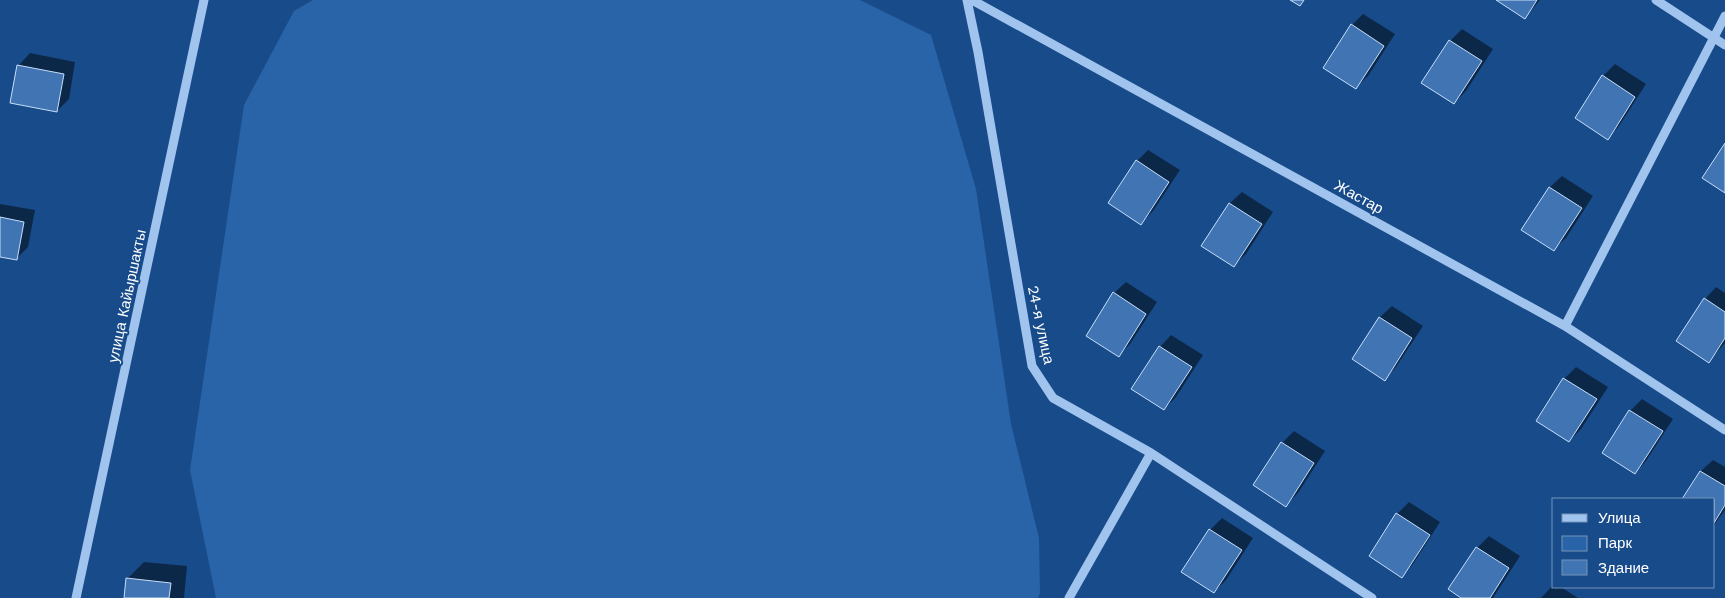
<svg xmlns="http://www.w3.org/2000/svg" width="1725" height="598" font-family="'Work Sans',sans-serif">
	<style>
		.green { fill: #2a64a8 }
		.shadow { fill: #0007 }
		.building { fill: #4074b3; stroke: #c7defa }
		.lines { fill: none; stroke-linecap: round; stroke-linejoin: round }
		.minor { stroke: #a1c4ee; stroke-width: 9 }
		.labels { text-anchor: middle; dominant-baseline: central; stroke-width: 4; stroke-linejoin: round; paint-order: stroke }
		.street-label { font-size: 15px; fill: #fff; stroke: #184b8a }
	</style>
	<rect width="100%" height="100%" fill="#184b8a"/>
	<path class="green" d="M313,0H860L931,35L976,189L1011,424L1039,538L1040,593L1038,598H216L190,470L244,105L294,11Z"/>
	<path class="shadow" d="M1498,0H1540L1525,18Z
		M1363,14L1395,34L1368,76L1356,87L1352,25Z
		M1462,29L1493,49L1466,91L1454,103L1423,82L1450,41Z
		M30,53L75,62L69,99L57,111L19,65Z
		M1615,64L1646,84L1619,126L1608,138L1603,76Z
		M1148,150L1180,170L1153,211L1141,223L1137,161Z
		M1562,176L1593,196L1566,238L1554,249L1523,229L1550,187Z
		M1242,192L1273,212L1246,254L1234,265L1203,245L1230,203Z
		M0,204L35,210L28,247L16,259L0,256Z
		M1126,282L1157,302L1130,344L1119,355L1114,293Z
		M1716,287L1725,293V343L1709,361L1705,299Z
		M1392,306L1423,326L1396,367L1385,379L1353,359L1380,317Z
		M1171,335L1203,355L1176,397L1164,409L1160,347Z
		M1576,367L1608,387L1581,429L1569,441L1538,420L1564,379Z
		M1642,399L1673,419L1646,461L1635,473L1603,453L1630,411Z
		M1294,431L1325,451L1298,493L1286,505L1282,443Z
		M1713,460L1725,467V510L1714,525V499H1684L1701,471Z
		M1409,502L1440,522L1413,564L1402,576L1397,514Z
		M1222,518L1253,538L1226,580L1214,592L1183,571L1210,530Z
		M1489,536L1520,556L1493,598H1463L1450,589L1477,548Z
		M144,562L187,566L184,598H125L127,579Z
		M1554,584V587H1561L1578,598H1541Z"/>
	<path class="building" d="M1290,0H1304L1300,6Z
		M1496,0H1537L1525,19Z
		M1351,24L1384,46L1356,89L1323,68Z
		M1449,40L1482,61L1454,104L1421,83Z
		M17,65L64,74L57,112L10,103Z
		M1602,75L1635,97L1608,140L1575,118Z
		M1725,143V193L1702,178Z
		M1136,160L1169,182L1141,225L1108,203Z
		M1549,187L1582,208L1554,251L1521,230Z
		M1229,203L1262,224L1234,267L1201,246Z
		M0,217L24,222L17,260L0,257Z
		M1113,292L1146,314L1119,357L1086,336Z
		M1704,298L1725,312V338L1709,363L1676,341Z
		M1379,317L1412,338L1385,381L1352,359Z
		M1159,346L1192,367L1164,410L1131,389Z
		M1563,378L1597,399L1569,442L1536,421Z
		M1629,410L1663,431L1635,474L1602,453Z
		M1281,442L1314,463L1286,507L1253,485Z
		M1700,471L1725,486V505L1714,523V499H1682Z
		M1396,513L1430,535L1402,578L1369,556Z
		M1209,529L1242,550L1214,593L1181,572Z
		M1476,547L1509,568L1490,598H1461L1448,589Z
		M126,578L171,583L169,598H124Z"/>
	<g class="lines">
		<path class="minor" d="M967,0L978,52L1032,366L1053,398L1151,453L1372,598
			M972,0L1565,326L1725,430
			M1656,0L1725,45
			M1565,326L1725,16
			M76,598L204,0
			M1069,598L1151,453"/>
	</g>
	<g class="labels">
		<g class="street-label">
			<text transform="translate(1359 197) rotate(29)">Жастар</text>
			<text transform="translate(127 296) rotate(-78)">улица Кайыршакты</text>
			<text transform="translate(1041 325) rotate(78)">24-я улица</text>
		</g>
	</g>
	<rect x="1552" y="498" width="162" height="90" fill="#184b8a" stroke="#7493b9"/>
	<rect x="1562" y="514" width="25" height="8" fill="#a1c4ee" stroke="#7493b9"/>
	<text x="1598" y="523" font-size="15" fill="#ffffff">Улица</text>
	<rect x="1562" y="536" width="25" height="15" fill="#2a64a8" stroke="#7493b9"/>
	<text x="1598" y="548" font-size="15" fill="#ffffff">Парк</text>
	<rect x="1562" y="560" width="25" height="15" fill="#4074b3" stroke="#7493b9"/>
	<text x="1598" y="573" font-size="15" fill="#ffffff">Здание</text>
</svg>
